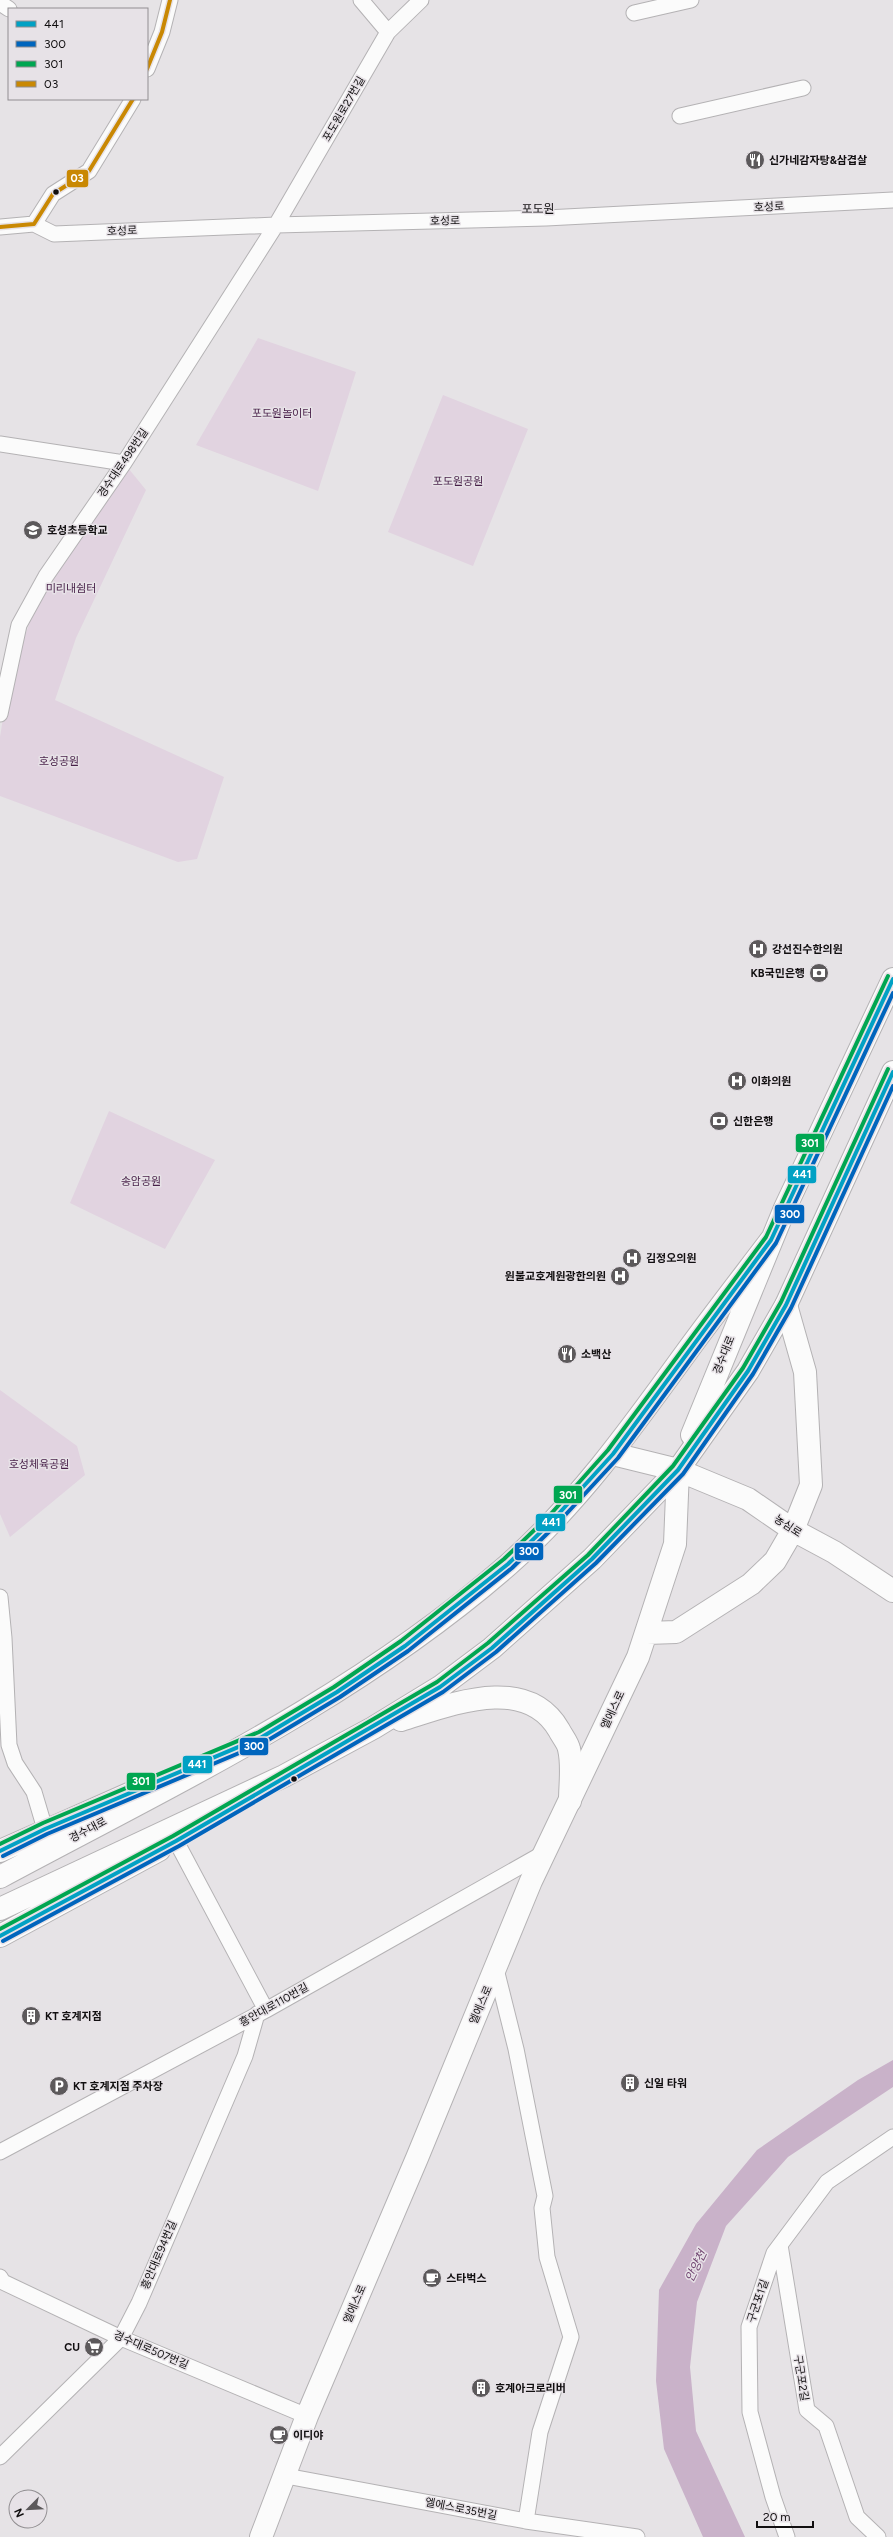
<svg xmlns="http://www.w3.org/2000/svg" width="893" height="2537" font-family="Figtree,'Noto Sans KR',sans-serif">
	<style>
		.green { fill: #e1d3e0 }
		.water { fill: #c9b2c9 }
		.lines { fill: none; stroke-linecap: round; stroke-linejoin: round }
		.street-casing { stroke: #b4b2b4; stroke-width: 17 }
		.secondary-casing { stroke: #b4b2b4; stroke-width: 24 }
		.primary-casing { stroke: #b4b2b4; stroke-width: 24 }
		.street { stroke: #fbfbfb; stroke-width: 15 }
		.secondary { stroke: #fbfbfb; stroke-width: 22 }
		.primary { stroke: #fbfbfb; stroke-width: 22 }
		.bus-1-casing { stroke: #e7e2e7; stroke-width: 7 }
		.bus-2-casing { stroke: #e7e2e7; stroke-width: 7 }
		.bus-3-casing { stroke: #e7e2e7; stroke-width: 7 }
		.bus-4-casing { stroke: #e7e2e7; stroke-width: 7 }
		.bus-1 { stroke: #01a1c4; stroke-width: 4 }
		.bus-2 { stroke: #0065bd; stroke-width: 4 }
		.bus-3 { stroke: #00a651; stroke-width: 4 }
		.bus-4 { stroke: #c98803; stroke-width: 4 }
		.bus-dot { fill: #110f10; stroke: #e7e2e7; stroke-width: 1.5 }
		.labels { text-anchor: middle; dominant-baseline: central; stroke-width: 3; stroke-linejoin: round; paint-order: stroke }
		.street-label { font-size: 11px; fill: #110f10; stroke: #e7e2e7 }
		.poi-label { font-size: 11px; font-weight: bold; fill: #110f10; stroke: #e7e2e7; text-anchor: start }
		.park-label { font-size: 11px; fill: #471f48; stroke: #e7e2e7 }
		.neighbourhood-label { font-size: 12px; fill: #110f10; stroke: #e7e2e7 }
		.water-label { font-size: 12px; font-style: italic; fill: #714571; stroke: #e7e2e7 }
		.line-badge { stroke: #e7e2e7; stroke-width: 1.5 }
		.badge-label { font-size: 11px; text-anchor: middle; font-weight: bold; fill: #fff }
	</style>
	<rect width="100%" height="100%" fill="#e6e3e6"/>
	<path class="green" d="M258,338L356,372L318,491L196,445Z
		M443,395L528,429L473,566L388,532Z
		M124,463L146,490L76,638L55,700L224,777L197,859L178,862L0,796V737L9,681L46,576Z
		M109,1111L215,1160L165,1249L70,1203Z
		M0,1390L77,1446L85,1475L10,1537L0,1514Z"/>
	<path class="water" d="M893,2060V2087L788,2157L726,2226L697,2302L690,2367L696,2431L745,2537H703L664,2449L656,2381L659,2290L696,2224L757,2150L858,2080Z"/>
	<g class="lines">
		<defs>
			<path id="street" d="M361,0L388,32
				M0,3L9,9
				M634,13L691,0
				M147,69L162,32L170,0
				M680,116L803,88
				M34,224L53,194L89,171L133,99
				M0,227L34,224L54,234L276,225L546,218L893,200
				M0,444L124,463
				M0,714L19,625L46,576L124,463L276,225L388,32L421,0
				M0,1597L4,1638L9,1745L15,1763L34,1792L45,1829
				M176,1841L266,2010
				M496,1969L516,2049L545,2196L542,2208L547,2257L571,2337L540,2432L526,2521
				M0,2152L266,2010L544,1853
				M780,2245L807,2410L826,2426L857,2517L878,2537
				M0,2277L3,2282L121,2338L307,2416
				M0,2457L121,2338L139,2303L245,2056L257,2014
				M286,2476L526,2521L637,2537
				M787,2537L773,2497L750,2412L749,2327L774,2253L827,2182L893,2137"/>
			<path id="secondary" d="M613,1454L678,1470L748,1499L793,1530L834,1552L893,1591
				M647,1633L676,1632L751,1584L775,1561L793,1530L811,1485L805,1372L786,1305
				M261,2537L307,2416L417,2158L531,1881L638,1657L675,1544L678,1470"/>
			<path id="primary" d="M692,1435L785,1208L893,979
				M401,1720C450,1705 526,1673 559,1730C562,1736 568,1743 569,1749C573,1765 570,1784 570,1801
				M0,1851L131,1793
				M0,1877C175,1783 357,1697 508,1565C579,1502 633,1426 688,1350C715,1313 743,1277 771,1240
				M0,1909L284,1776L373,1728L440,1687L492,1648L592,1559L678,1470L748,1371L786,1305L893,1072
				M0,1936L159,1850"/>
		</defs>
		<use href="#street" class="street-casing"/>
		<use href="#secondary" class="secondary-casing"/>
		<use href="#primary" class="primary-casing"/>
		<use href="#street" class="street"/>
		<use href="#secondary" class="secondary"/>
		<use href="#primary" class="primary"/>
		<defs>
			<path id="bus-1" d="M0,1851L45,1829L262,1737L337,1692L405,1646L508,1564L553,1520L613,1454L771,1240L893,979
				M0,1936L176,1841L440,1687L492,1648L592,1559L678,1470L748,1371L786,1305L893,1072"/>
			<path id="bus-2" d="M3,1856L47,1834L265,1742L340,1697L408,1651L512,1568L557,1524L618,1458L776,1243L893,993
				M3,1941L179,1846L443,1692L496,1652L596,1563L683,1474L753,1374L791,1308L893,1086"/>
			<path id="bus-3" d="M0,1844L43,1823L259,1732L334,1687L401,1641L504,1559L549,1516L608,1450L766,1237L888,976
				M0,1929L173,1836L437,1682L488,1643L588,1555L673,1466L743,1368L781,1302L888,1069"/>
			<path id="bus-4" d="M147,69L162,32L170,0
				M0,227L34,224L53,194L89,171L133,99"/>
		</defs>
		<use href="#bus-1" class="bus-1-casing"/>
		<use href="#bus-2" class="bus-2-casing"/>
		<use href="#bus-3" class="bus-3-casing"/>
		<use href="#bus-4" class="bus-4-casing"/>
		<use href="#bus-1" class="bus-1"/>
		<use href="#bus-2" class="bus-2"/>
		<use href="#bus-3" class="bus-3"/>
		<use href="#bus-4" class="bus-4"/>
	</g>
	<defs>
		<symbol id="restaurant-disc" viewBox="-11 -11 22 22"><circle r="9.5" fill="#5c595b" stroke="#e7e2e7"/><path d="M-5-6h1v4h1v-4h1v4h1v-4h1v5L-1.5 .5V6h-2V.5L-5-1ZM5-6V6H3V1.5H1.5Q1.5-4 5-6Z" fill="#fff"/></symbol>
		<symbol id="school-disc" viewBox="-11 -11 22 22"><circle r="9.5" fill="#5c595b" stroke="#e7e2e7"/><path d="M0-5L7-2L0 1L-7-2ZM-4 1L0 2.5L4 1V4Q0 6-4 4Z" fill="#fff"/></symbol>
		<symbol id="hospital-disc" viewBox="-11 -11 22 22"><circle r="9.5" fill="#5c595b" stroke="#e7e2e7"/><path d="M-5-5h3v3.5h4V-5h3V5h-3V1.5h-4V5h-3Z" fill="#fff"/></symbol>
		<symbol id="bank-disc" viewBox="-11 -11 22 22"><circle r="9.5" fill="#5c595b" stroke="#e7e2e7"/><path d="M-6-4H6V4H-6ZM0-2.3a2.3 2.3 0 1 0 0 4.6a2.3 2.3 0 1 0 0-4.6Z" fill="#fff"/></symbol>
		<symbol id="building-disc" viewBox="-11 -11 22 22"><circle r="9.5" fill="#5c595b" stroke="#e7e2e7"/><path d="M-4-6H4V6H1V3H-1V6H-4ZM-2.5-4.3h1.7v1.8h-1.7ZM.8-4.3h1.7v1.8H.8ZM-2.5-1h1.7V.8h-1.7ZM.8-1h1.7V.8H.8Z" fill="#fff"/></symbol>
		<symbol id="parking-disc" viewBox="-11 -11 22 22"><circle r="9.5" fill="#5c595b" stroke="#e7e2e7"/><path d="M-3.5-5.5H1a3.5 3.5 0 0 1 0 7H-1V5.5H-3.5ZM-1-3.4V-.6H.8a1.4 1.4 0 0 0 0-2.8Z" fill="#fff"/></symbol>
		<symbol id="cafe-disc" viewBox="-11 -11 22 22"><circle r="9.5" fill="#5c595b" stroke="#e7e2e7"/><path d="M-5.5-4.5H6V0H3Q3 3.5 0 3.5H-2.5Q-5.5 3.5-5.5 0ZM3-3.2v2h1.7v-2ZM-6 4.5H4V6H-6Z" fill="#fff"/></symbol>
		<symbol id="supermarket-disc" viewBox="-11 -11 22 22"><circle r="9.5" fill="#5c595b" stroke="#e7e2e7"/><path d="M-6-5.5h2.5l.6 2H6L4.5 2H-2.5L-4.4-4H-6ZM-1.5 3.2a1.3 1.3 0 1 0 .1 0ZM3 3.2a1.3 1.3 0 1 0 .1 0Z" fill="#fff"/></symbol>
	</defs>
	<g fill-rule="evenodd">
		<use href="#restaurant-disc" x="744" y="149" width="22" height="22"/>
		<use href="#school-disc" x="22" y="519" width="22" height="22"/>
		<use href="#hospital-disc" x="747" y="938" width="22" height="22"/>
		<use href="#bank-disc" x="808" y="962" width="22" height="22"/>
		<use href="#hospital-disc" x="726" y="1070" width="22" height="22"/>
		<use href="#bank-disc" x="708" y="1110" width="22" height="22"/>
		<use href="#hospital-disc" x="621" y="1247" width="22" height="22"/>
		<use href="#hospital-disc" x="609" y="1265" width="22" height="22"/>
		<use href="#restaurant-disc" x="556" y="1343" width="22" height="22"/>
		<use href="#building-disc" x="20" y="2005" width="22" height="22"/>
		<use href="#building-disc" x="619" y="2072" width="22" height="22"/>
		<use href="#parking-disc" x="48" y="2075" width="22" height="22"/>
		<use href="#cafe-disc" x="421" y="2267" width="22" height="22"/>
		<use href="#supermarket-disc" x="83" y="2336" width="22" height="22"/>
		<use href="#building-disc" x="470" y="2377" width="22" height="22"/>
		<use href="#cafe-disc" x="268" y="2424" width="22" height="22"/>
	</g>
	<g class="bus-dot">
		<circle cx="56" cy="192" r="3.5"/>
		<circle cx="294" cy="1779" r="3.5"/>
	</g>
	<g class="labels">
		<g class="street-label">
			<text transform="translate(344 109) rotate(-60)">포도원로27번길</text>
			<text transform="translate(769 207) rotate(-3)">호성로</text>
			<text transform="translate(445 221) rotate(-1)">호성로</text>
			<text transform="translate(122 231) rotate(-2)">호성로</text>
			<text transform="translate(123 463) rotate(-56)">경수대로498번길</text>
			<text transform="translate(724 1355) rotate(-68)">경수대로</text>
			<text transform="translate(788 1526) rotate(33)">농심로</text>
			<text transform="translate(613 1710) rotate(-65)">엘에스로</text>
			<text transform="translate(88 1830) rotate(-28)">경수대로</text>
			<text transform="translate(274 2005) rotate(-29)">흥안대로110번길</text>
			<text transform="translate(481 2005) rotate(-67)">엘에스로</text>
			<text transform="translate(159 2255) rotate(-67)">흥안대로94번길</text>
			<text transform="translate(758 2301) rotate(-71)">구군포1길</text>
			<text transform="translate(355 2304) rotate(-67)">엘에스로</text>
			<text transform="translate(151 2350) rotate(23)">경수대로507번길</text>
			<text transform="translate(801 2378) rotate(81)">구군포2길</text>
			<text transform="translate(461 2509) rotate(11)">엘에스로35번길</text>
		</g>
		<g class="poi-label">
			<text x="769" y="160">신가네감자탕&amp;삼겹살</text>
			<text x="47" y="530">호성초등학교</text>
			<text x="772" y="949">강선진수한의원</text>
			<text x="805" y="973" text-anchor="end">KB국민은행</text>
			<text x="751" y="1081">이화의원</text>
			<text x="733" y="1121">신한은행</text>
			<text x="646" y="1258">김정오의원</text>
			<text x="606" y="1276" text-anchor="end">원불교호계원광한의원</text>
			<text x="581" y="1354">소백산</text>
			<text x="45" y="2016">KT 호계지점</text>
			<text x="644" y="2083">신일 타워</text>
			<text x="73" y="2086">KT 호계지점 주차장</text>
			<text x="446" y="2278">스타벅스</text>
			<text x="80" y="2347" text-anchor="end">CU</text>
			<text x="495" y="2388">호계아크로리버</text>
			<text x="293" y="2435">이디야</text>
		</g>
		<g class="park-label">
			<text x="282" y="413">포도원놀이터</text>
			<text x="458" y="481">포도원공원</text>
			<text x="71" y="588">미리내쉼터</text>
			<text x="59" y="761">호성공원</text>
			<text x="141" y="1181">송암공원</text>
			<text x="39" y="1464">호성체육공원</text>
		</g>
		<g class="neighbourhood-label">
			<text x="538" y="209">포도원</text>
		</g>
		<g class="water-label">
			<text transform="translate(696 2266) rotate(-64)">안양천</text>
		</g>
	</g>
	<g class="line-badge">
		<rect x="66" y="169" width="23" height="19" rx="4" fill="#c98803"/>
		<rect x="795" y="1133" width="30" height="20" rx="4" fill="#00a651"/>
		<rect x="787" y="1165" width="30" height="19" rx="4" fill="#01a1c4"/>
		<rect x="774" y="1204" width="31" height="20" rx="4" fill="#0065bd"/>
		<rect x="553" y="1485" width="30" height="19" rx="4" fill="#00a651"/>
		<rect x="535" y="1513" width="31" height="19" rx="4" fill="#01a1c4"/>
		<rect x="514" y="1542" width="30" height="19" rx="4" fill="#0065bd"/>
		<rect x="239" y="1737" width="30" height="19" rx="4" fill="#0065bd"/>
		<rect x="182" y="1755" width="31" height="19" rx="4" fill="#01a1c4"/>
		<rect x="126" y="1772" width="30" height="19" rx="4" fill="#00a651"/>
	</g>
	<g class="badge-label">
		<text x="77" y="182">03</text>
		<text x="810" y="1147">301</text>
		<text x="802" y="1178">441</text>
		<text x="790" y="1218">300</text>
		<text x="568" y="1499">301</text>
		<text x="551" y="1526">441</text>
		<text x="529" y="1555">300</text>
		<text x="254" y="1750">300</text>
		<text x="197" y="1768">441</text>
		<text x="141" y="1785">301</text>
	</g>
	<rect x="8" y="8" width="140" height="92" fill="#e7e2e7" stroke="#918e91"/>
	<rect x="16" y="21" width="20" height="6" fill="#01a1c4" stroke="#918e91"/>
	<text x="44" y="28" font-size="12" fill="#110f10">441</text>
	<rect x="16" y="41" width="20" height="6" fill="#0065bd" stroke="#918e91"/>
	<text x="44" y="48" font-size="12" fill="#110f10">300</text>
	<rect x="16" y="61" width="20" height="6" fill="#00a651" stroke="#918e91"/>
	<text x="44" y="68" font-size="12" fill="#110f10">301</text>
	<rect x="16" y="81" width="20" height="6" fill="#c98803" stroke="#918e91"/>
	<text x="44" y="88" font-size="12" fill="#110f10">03</text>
	<g transform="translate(28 2509) rotate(246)"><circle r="19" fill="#e7e2e7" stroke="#918e91"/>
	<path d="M0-3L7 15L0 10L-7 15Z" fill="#5c595b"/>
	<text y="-6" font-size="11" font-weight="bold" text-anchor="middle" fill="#110f10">N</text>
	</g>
	<path d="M757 2521v6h56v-6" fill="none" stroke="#110f10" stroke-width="2"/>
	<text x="763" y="2521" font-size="12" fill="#110f10" stroke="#e7e2e7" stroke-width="3" paint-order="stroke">20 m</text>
</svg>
